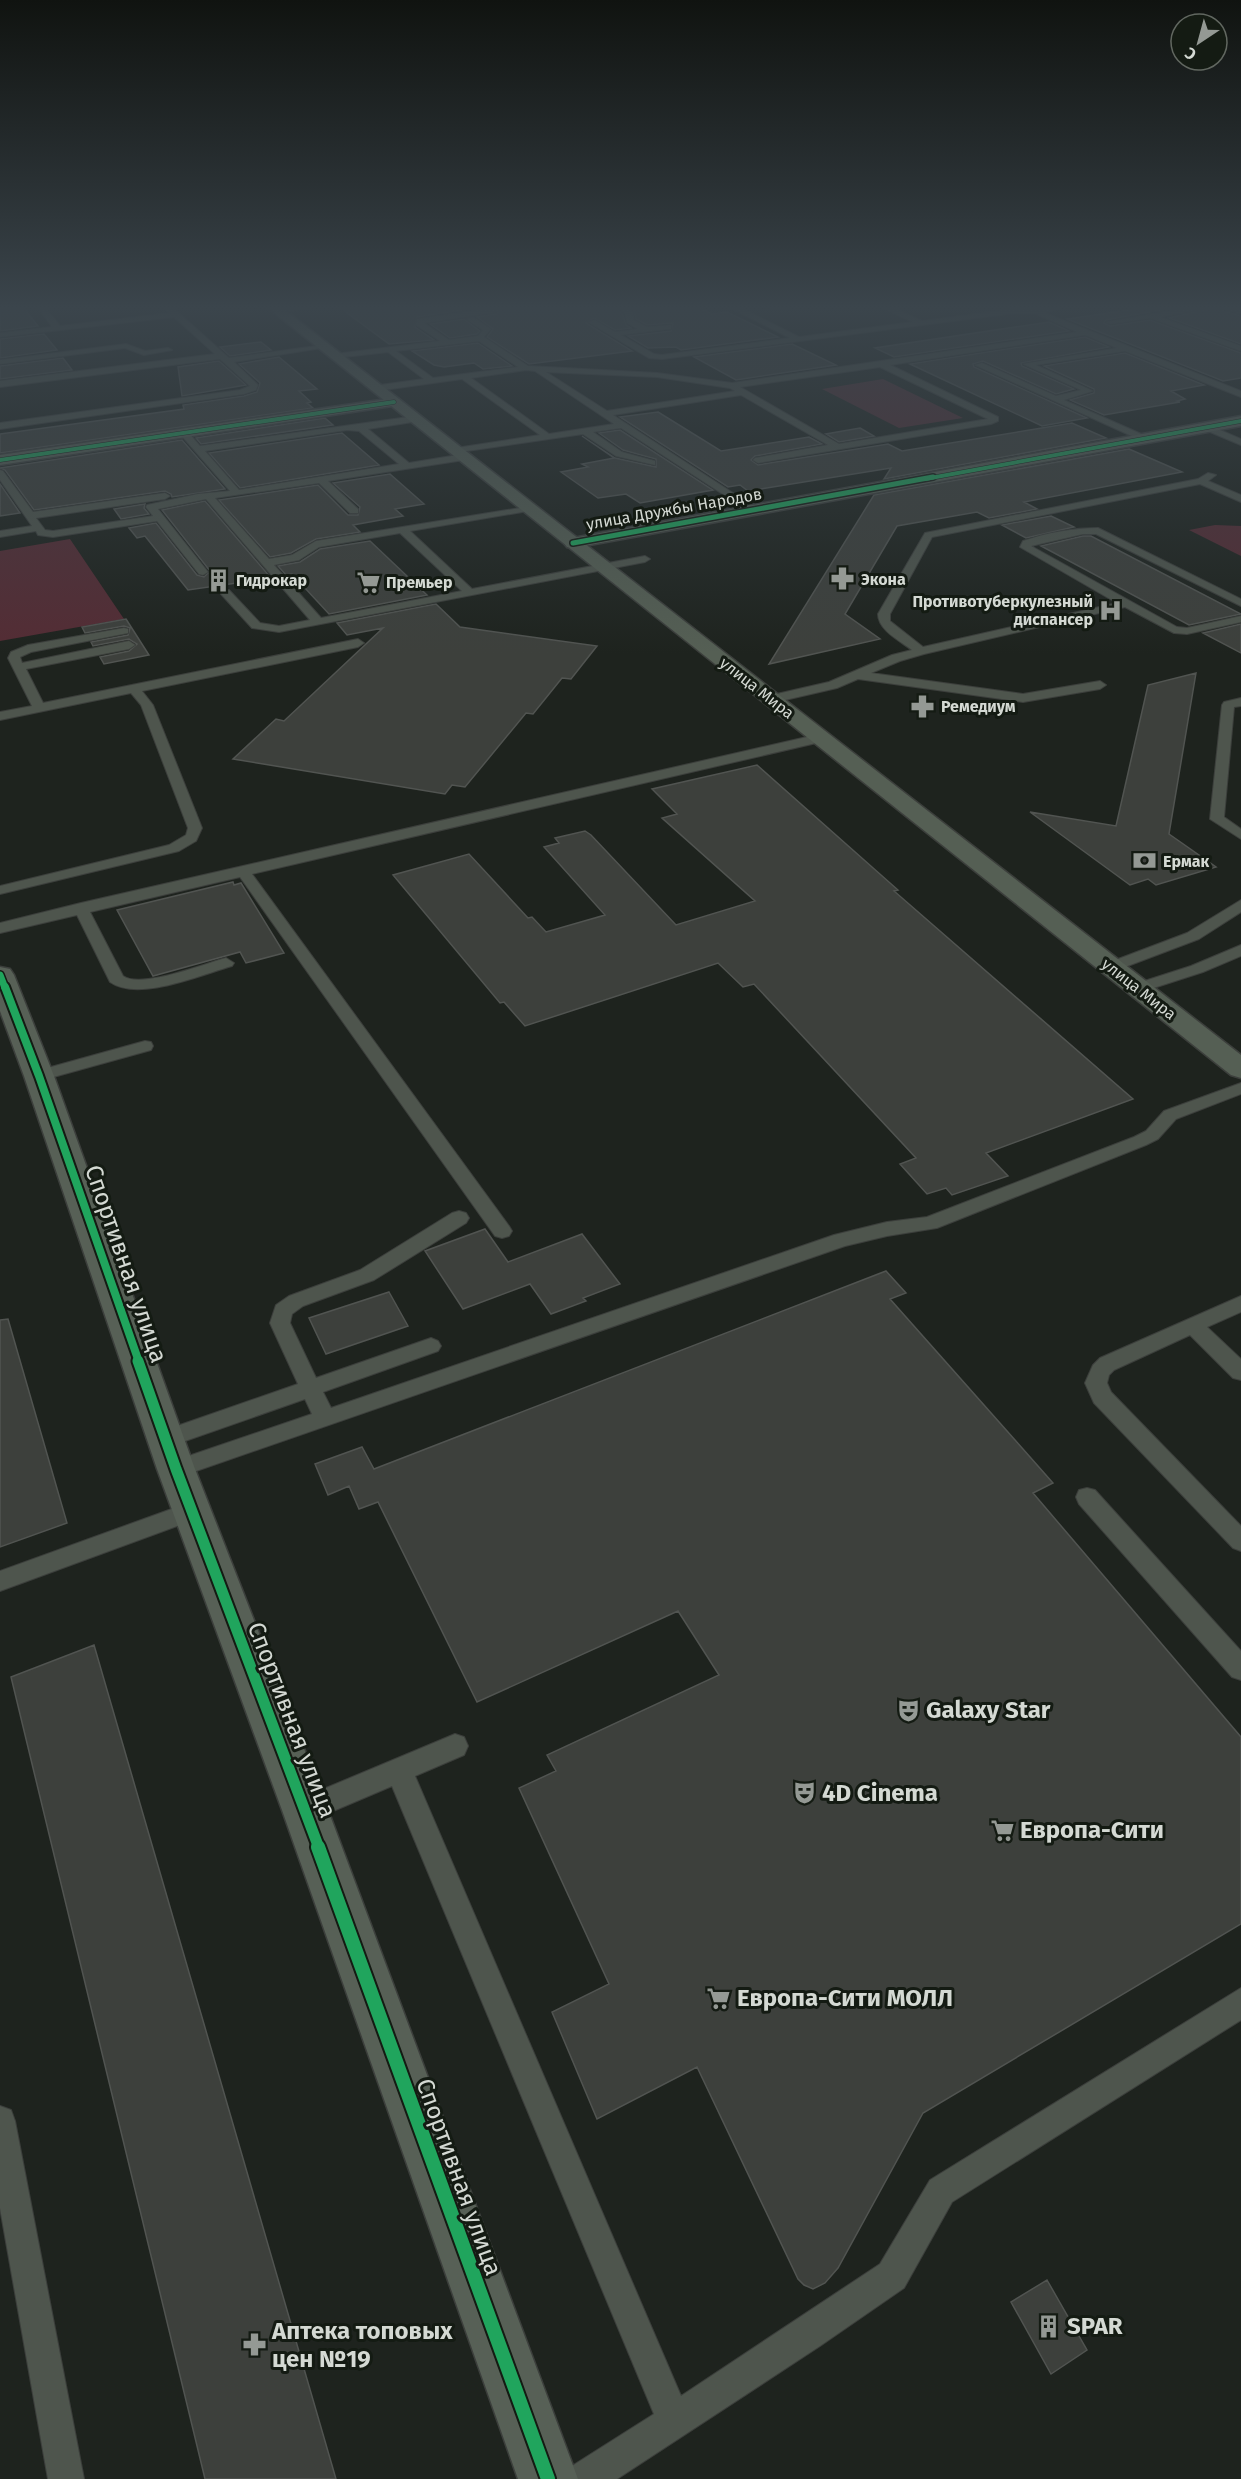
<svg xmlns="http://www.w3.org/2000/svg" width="1241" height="2479" font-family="'Fira Sans',sans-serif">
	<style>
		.green { fill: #542c34 }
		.building { fill: #3d403c; stroke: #515451; stroke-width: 1.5 }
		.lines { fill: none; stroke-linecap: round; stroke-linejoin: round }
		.lane-casing { stroke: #3c3f3c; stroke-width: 2 }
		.secondary-casing { stroke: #3c3f3c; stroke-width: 3 }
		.primary-casing { stroke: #3c3f3c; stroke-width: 3 }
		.lane { fill: #4e554d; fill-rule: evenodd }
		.secondary { fill: #576056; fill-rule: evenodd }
		.primary { fill: #555f54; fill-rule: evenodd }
		.cycleway-far5-casing { stroke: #141b13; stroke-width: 5 }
		.cycleway-far4-casing { stroke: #141b13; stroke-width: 8 }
		.cycleway-far3-casing { stroke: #141b13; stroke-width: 10 }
		.cycleway-far2-casing { stroke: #141b13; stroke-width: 12 }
		.cycleway-far1-casing { stroke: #141b13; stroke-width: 15 }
		.cycleway-casing { stroke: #141b13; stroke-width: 18 }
		.cycleway-far5 { stroke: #20a55d; stroke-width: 4 }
		.cycleway-far4 { stroke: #20a55d; stroke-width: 5 }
		.cycleway-far3 { stroke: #20a55d; stroke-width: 7 }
		.cycleway-far2 { stroke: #20a55d; stroke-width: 8 }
		.cycleway-far1 { stroke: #20a55d; stroke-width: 11 }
		.cycleway { stroke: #20a55d; stroke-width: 14 }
		.labels { text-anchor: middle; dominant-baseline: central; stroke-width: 6; stroke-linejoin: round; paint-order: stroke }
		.far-street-label { font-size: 16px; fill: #d4d9d3; stroke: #141b13 }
		.far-poi-label { font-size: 16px; font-weight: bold; fill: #d4d9d3; stroke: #141b13; text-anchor: start }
		.near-street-label { font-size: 24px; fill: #d4d9d3; stroke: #141b13 }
		.near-poi-label { font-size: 24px; font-weight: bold; fill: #d4d9d3; stroke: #141b13; text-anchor: start }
	</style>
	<rect width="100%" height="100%" fill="#1e231e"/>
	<path class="green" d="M883,379L963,418L899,428L822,389Z
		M1215,525L1241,526V556L1189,530Z
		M70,539L124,619L0,641V551Z"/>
	<path class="building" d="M0,307H23L38,326L0,331Z
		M339,307H481L417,317L415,327L434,340L389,344Z
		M495,307H615L623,315L626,325L631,328L615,330L594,318L586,323L632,351L529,364L487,337L493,329L477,317L496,314L498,312Z
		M630,307H698L712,314L727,312L778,337L681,350L676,347L648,348L628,336L671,331L673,323L647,325L636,319L634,311Z
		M1149,307H1177L1106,320L1104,323L1110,326L1150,320L1241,353V378L1223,381L1067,319Z
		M1216,307H1222L1223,311L1241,316V344L1169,318Z
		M464,319L480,331L477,334L450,338L430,324Z
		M1049,322L1069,331L894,357L875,348Z
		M44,334L57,350L0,358V339Z
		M1085,337L1109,347L1021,363L1022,366L1074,389L1056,394L983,361L973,364L974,367L1087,418L1042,426L910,364Z
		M261,342L271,350L230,356L220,347Z
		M478,343L512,366L483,369L474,363L444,367L434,365L412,351Z
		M792,344L836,365L736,380L694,357Z
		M1125,353L1204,385L1171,391L1185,399L1177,401L1180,402L1104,415L1070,400L1094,393V389L1044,366Z
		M279,357L317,389L299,391L311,402L307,403L313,408L0,453V434L184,409L183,405L244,396L257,392L260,383L239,364Z
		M63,358L72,370L0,379V366Z
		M219,361L246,385L182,396L178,367Z
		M658,412L721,451L809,437L822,444L755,456L751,460L758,465L888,444L902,451L1072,423L1106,438L884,479L891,468L748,491L740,485L728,487L620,417Z
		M325,418L333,425L201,444L196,438Z
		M860,428L874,436L839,442L826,434Z
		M620,430L713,490L640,503L626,494L598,498L561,472L588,467L582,464L614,458L582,436L615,458L656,467V459L623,450L599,433Z
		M342,433L379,465L240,488L209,453Z
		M182,440L225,489L172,497L171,494L165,491L34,510L5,470L0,468Z
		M1129,449L1182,472L1024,502L1037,509L989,518L977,512L897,526L845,614L880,639L769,664L874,495Z
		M390,474L424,504L395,509L403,516L353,525L360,532L316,539L291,553L270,557L219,500L318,485L348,515H358L360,507L333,483Z
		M0,484L20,513L0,516Z
		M205,501L271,578L188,590L145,536L137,538L129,528L156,523L197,575L204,577L210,571L162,510Z
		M145,504L144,508L149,514L121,519L114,509Z
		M1051,516L1074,527L1026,538L1002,525Z
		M1083,536H1091L1241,614L1189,625L1041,546Z
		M370,541L427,595L329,614L292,574L286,575L278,566L300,562L320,549Z
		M436,604L460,627L597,646L571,679L562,678L533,714L526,713L465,787L452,785L445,794L233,759L276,719L284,721L383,628L347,635L337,623Z
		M126,619L149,655L104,664L100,657L129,651L137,644L129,639L93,646L91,642L128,635L130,628L124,626L85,633L82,627Z
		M1241,624V653L1203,633Z
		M1196,673L1169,834L1216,867L1156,885L1148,879L1130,885L1030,812L1116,826L1148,685Z
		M757,765L898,890L894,891L1133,1099L986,1153L1008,1176L952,1195L946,1188L927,1194L900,1164L916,1158L754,984L743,987L718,963L525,1026L504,1002L500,1003L393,875L469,854L528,918L532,917L546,932L605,915L544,847L559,843L555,838L585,831L591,835L676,925L755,901L662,818L677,814L652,789Z
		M233,882L234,885L241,883L284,953L246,963L240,952L153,976L117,910Z
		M485,1229L508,1262L582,1234L620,1284L583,1298L586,1301L551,1314L530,1284L463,1309L425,1251Z
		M886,1271L906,1293L890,1299L1053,1483L1033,1493L1241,1737V1924L923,2113L838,2268L825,2283L813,2289L804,2285L798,2279L697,2067L597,2119L552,2012L609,1984L519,1788L556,1771L547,1755L719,1675L678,1611L477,1702L378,1502L359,1509L349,1486L328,1495L315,1464L362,1447L374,1469Z
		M389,1292L408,1326L326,1354L309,1318Z
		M8,1319L67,1523L0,1547V1320Z
		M94,1645L336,2479H205L11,1677Z
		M1047,2280L1087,2350L1051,2374L1011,2302Z"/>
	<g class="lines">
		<defs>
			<path id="lane" d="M38,307H45L60,326L170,313L164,307H172L229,358L324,345L328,347L234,362L258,385L256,390L244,394L0,429V423L240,390L250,386L220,359L0,387V381L215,354L174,317L0,337V333L52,327Z
				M289,307H312L278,313L274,311Z
				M617,307H626L633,313L634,320L647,327L671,325V329H668L621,335L654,354L662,355L790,338L729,307H739L799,337L913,322L881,307H891L922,321L1014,309L1060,307L1045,313L1241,391V397L1125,351L1036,365L1093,391L1064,400L1148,437L1150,439L1145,442L975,365L982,363L1056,396L1081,390L1023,364L1117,348L1085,335L890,365L998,417V421L991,424L758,463L753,460L755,458L828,445L741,395L613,415L756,508L757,510L752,513L621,428L593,432L622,452L655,461V465L616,456L583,434L453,453L451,451L456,448L540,435L462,379L376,391L372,388L373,386L424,379L388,352L335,358L331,356L335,354L440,341L416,325L417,319L493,308L496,312L424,323L449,340L478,336L483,330L466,319L473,317L491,329L484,337L528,366L657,373L732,383L1077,332L1034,313H1014L662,359L649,358L588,322L595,320L615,332L638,329L627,323L625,314ZM479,341L518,367L433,378L396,351ZM880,367L988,419L839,444L740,387ZM526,370L535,371L614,424L549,434L471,378ZM546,372L657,377L730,388L735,391L607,411Z
				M767,307H790L787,309Z
				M1193,307H1214L1160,317L1241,346V351L1150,318L1110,324L1106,322Z
				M1224,307L1241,309V314L1224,309Z
				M126,344L145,351L168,348L172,350L144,355L125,348L0,364V360Z
				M416,416L419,417V421L368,429L409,463L464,454L469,457L464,460L328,481L358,509V513H350L319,483L215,498L269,559L292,555L316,541L532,506L533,508L528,511L410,531L472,589L645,556L650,559L645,562L279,632L252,628L221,594V590H229L260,623L279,626L310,620L206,499L158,509L208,572L203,575L199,574L157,521L53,537L38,535L36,531L0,537V531L32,526L0,480V470L3,471L33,512L165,493L170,496L165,499L36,518L45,530L53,531L153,516L146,507L147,505L198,494L230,491L181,435V431H187L200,446ZM347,430L359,431L399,464L239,490L205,451ZM400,533L462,591L321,618L274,565L299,560L319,547Z
				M1206,424L1241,439V445L1203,429V425Z
				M1208,473L1216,475L1208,481L1241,495V502L1200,484L932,537L890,614V621L923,647L1117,603L1020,547L1023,541C1046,533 1074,528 1098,528L1241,599V606L1096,534H1083L1031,546L1177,627L1187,628L1241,616V622L1187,634L1174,633L1125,607L924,654L900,661L871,673L1023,694L1100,681L1106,685L1100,689L1023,702L858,679L837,688L772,703L766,699L768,696L829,682L892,655L912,650C900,641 878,630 878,614L925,533L1198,479Z
				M124,628L128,629V633L31,652L20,657L22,663L129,641L135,645L129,649L26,669L43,703L358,639L364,643L358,647L142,691L153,705L202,828L196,841L179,851L0,894V886L169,845L186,835L188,828L141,705L131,693L0,720V712L32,706L8,658L11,652L28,645Z
				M1241,698V706L1234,707L1224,817L1241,829V839L1210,819L1222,705L1224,702Z
				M820,734L826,738L825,741L252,874L509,1226L512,1231L509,1236L502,1238L495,1236L240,877L90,912L123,976C141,989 203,964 226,958L234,963L232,966C200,975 138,1002 110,982L77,915L0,933V923L81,903Z
				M1241,900V912L1199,939L1117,970H1105L1103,967L1105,964L1187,933Z
				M1241,945V956L1203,972L1138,993L1130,988L1132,985L1191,966Z
				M145,1041L151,1042L153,1046L151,1050L39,1081L33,1080L30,1076L33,1072Z
				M1241,1083V1094L1176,1119L1158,1139L1146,1145L937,1228L887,1236L845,1246L176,1478L168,1475L165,1469L168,1463L312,1414L305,1399L165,1448L157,1445L154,1439L157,1433L298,1384L270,1323L276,1305L289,1296L360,1270L452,1213L459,1211L466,1213L469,1218L466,1223L374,1280L303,1306L292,1314L290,1323L316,1378L431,1338L438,1341L441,1346L438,1351L323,1392L331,1408L834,1235L887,1222L927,1217L1134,1137L1146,1131L1164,1111Z
				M1241,1296V1312L1207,1327L1241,1359V1380L1233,1378L1190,1335L1114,1370L1109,1375L1107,1383L1111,1392L1241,1526V1551L1233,1548L1094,1403L1085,1383L1093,1365L1100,1358Z
				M1087,1488L1095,1490L1241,1651V1680L1232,1677L1079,1504L1076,1497L1079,1490Z
				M191,1502L199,1504L203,1511L199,1518L0,1591V1571Z
				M455,1734L464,1737L468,1746L464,1755L415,1776L681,2396L880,2264L930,2180L1241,1988V2020L952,2202L904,2288L820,2346L617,2479H567L572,2466L654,2414L392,1786L305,1823L295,1819L292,1810L295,1801Z
				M0,2106L11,2110L15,2121L84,2479H48L0,2208Z"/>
			<path id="secondary" d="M394,398L399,399L401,402L399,405L0,465V455Z
				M1241,416V426L573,548L567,547L564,543L567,539L573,538Z
				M0,967L10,969L14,975L54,1076L195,1469L328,1810L578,2479H518L282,1810L157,1469L24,1076L0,1011Z"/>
			<path id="primary" d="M267,307H281L1241,1055V1078L1231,1075Z"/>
		</defs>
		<use href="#lane" class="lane-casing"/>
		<use href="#secondary" class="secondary-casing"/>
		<use href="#primary" class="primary-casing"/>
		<use href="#lane" class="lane"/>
		<use href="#secondary" class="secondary"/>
		<use href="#primary" class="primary"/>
		<defs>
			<path id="cycleway-far5" d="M0,460L394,402
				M925,479L1241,421"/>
			<path id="cycleway-far4" d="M573,543L933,477"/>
			<path id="cycleway-far3" d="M0,975L5,988"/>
			<path id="cycleway-far2" d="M5,987L39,1076L139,1362"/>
			<path id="cycleway-far1" d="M138,1361L176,1469L319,1848"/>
			<path id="cycleway" d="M318,1847L548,2479"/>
		</defs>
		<use href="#cycleway-far5" class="cycleway-far5-casing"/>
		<use href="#cycleway-far4" class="cycleway-far4-casing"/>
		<use href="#cycleway-far3" class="cycleway-far3-casing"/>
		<use href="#cycleway-far2" class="cycleway-far2-casing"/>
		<use href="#cycleway-far1" class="cycleway-far1-casing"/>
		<use href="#cycleway" class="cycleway-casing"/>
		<use href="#cycleway-far5" class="cycleway-far5"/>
		<use href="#cycleway-far4" class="cycleway-far4"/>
		<use href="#cycleway-far3" class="cycleway-far3"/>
		<use href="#cycleway-far2" class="cycleway-far2"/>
		<use href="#cycleway-far1" class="cycleway-far1"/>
		<use href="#cycleway" class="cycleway"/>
	</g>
	<linearGradient id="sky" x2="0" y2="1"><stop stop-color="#101310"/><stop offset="0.47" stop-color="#3b454c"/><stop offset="1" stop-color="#3b454c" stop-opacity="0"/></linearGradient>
	<rect width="1241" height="654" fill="url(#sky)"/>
	<defs>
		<symbol id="pharmacy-bare" viewBox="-9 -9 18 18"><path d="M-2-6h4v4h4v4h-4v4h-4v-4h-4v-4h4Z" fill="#949994" stroke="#141b13" stroke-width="2.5" paint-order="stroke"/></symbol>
		<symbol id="building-bare" viewBox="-9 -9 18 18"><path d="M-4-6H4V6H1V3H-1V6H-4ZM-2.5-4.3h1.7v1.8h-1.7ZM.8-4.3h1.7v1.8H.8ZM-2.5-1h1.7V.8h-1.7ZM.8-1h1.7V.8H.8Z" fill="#949994" stroke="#141b13" stroke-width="2.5" paint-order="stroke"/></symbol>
		<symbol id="supermarket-bare" viewBox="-9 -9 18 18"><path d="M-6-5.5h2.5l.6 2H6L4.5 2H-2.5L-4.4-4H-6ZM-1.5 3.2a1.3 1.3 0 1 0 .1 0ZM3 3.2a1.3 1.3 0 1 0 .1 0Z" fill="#949994" stroke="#141b13" stroke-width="2.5" paint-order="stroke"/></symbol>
		<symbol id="hospital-bare" viewBox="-9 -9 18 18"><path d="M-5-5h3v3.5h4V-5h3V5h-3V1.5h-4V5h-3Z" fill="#949994" stroke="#141b13" stroke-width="2.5" paint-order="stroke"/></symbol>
		<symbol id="bank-bare" viewBox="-9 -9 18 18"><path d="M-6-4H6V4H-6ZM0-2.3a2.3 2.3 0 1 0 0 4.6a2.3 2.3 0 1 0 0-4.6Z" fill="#949994" stroke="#141b13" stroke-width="2.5" paint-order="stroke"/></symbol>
		<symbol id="theatre-bare" viewBox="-9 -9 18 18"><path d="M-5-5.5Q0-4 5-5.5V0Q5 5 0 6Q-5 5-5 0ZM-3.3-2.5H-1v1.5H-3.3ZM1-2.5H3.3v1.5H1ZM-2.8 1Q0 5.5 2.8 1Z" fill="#949994" stroke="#141b13" stroke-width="2.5" paint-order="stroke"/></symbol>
	</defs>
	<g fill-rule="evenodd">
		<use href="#pharmacy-bare" x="826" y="562" width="33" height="33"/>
		<use href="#building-bare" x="202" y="564" width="33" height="33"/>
		<use href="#supermarket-bare" x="352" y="566" width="33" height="33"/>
		<use href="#hospital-bare" x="1094" y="594" width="33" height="33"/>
		<use href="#pharmacy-bare" x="906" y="690" width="33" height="33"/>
		<use href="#bank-bare" x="1128" y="844" width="33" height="33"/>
		<use href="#theatre-bare" x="892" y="1694" width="33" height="33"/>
		<use href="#theatre-bare" x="788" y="1776" width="33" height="33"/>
		<use href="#supermarket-bare" x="986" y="1814" width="33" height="33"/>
		<use href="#supermarket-bare" x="702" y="1982" width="33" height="33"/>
		<use href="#building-bare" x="1032" y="2310" width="33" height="33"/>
		<use href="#pharmacy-bare" x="238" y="2328" width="33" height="33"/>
	</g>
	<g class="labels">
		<g class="far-street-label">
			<text transform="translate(674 509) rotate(-10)">улица Дружбы Народов</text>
			<text transform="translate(757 688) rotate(38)">улица Мира</text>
			<text transform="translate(1139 989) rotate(38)">улица Мира</text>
		</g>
		<g class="far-poi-label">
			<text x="861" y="579">Экона</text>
			<text x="236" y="580">Гидрокар</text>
			<text x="386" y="582">Премьер</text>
			<text x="1093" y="601" text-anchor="end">Противотуберкулезный<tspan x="1093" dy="18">диспансер</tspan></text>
			<text x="941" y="706">Ремедиум</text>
			<text x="1163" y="861">Ермак</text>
		</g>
		<g class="near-street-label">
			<text transform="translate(126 1264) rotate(71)">Спортивная улица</text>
			<text transform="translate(292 1720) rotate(69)">Спортивная улица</text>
			<text transform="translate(459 2177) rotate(70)">Спортивная улица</text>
		</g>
		<g class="near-poi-label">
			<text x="926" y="1710">Galaxy Star</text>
			<text x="822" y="1793">4D Cinema</text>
			<text x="1020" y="1830">Европа-Сити</text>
			<text x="737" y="1998">Европа-Сити МОЛЛ</text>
			<text x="1067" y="2326">SPAR</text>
			<text x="272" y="2331">Аптека топовых<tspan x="272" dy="28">цен №19</tspan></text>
		</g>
	</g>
	<g transform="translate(1199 42) rotate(216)"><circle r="28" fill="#141b13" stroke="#616760" stroke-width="1.5"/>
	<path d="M0-4.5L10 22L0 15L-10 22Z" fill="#949994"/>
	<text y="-9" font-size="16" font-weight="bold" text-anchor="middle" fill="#d4d9d3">С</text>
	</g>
</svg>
